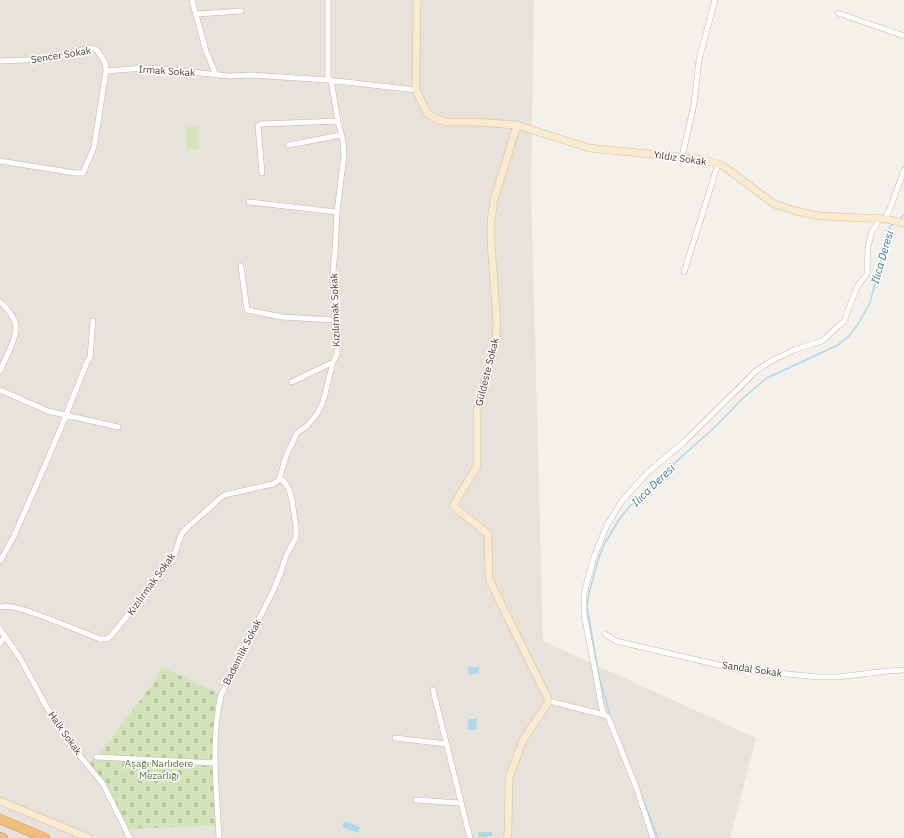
<svg xmlns="http://www.w3.org/2000/svg" width="904" height="838" font-family="'IBM Plex Sans',sans-serif">
	<style>
		.residential { fill: #e7e2da }
		.cemetery { fill: url(#cemetery-stones) }
		.park { fill: #d4e4b9 }
		.water { fill: url(#water-ripples) }
		.lines { fill: none; stroke-linecap: round; stroke-linejoin: round }
		.stream { stroke: #aed7ea; stroke-width: 1.5 }
		.street-casing { stroke: #bfb7af; stroke-width: 6 }
		.secondary-casing { stroke: #cfbea0; stroke-width: 8 }
		.highway-casing { stroke: #cf914b; stroke-width: 10 }
		.street { stroke: #fff; stroke-width: 5 }
		.secondary { stroke: #faebd0; stroke-width: 7 }
		.highway { stroke: #f0bd7b; stroke-width: 9 }
		.labels { text-anchor: middle; dominant-baseline: central; stroke-width: 3; stroke-linejoin: round; paint-order: stroke }
		.street-label { font-size: 10px; fill: #48413a; stroke: #fff }
		.park-label { font-size: 10px; fill: #527432; stroke: #fff }
		.water-label { font-size: 11px; font-style: italic; fill: #397a9b; stroke: #fff }
	</style>
	<defs>
		<pattern id="cemetery-stones" width="16" height="16" patternUnits="userSpaceOnUse"><rect width="16" height="16" fill="#d4e4b9"/><path d="M2 7V4a2 2 0 0 1 4 0v3zM10 15v-3a2 2 0 0 1 4 0v3z" fill="#b8c5a0"/></pattern>
		<pattern id="water-ripples" width="26" height="14" patternUnits="userSpaceOnUse"><rect width="26" height="14" fill="#aed7ea"/><path d="M2 4q2-2 4 0t4 0M15 11q2-2 4 0t4 0" fill="none" stroke="#90b0bf"/></pattern>
	</defs>
	<rect width="100%" height="100%" fill="#f4f1eb"/>
	<path class="residential" d="M0,0H534L531,189L543,641L756,738L730,838H0Z"/>
	<path class="cemetery" d="M162,667L221,695L215,740L219,825L126,829L103,784L88,765L101,751L153,684Z"/>
	<path class="park" d="M186,127H198L199,149H187Z"/>
	<path class="water" d="M468,667H479V673L469,675Z
		M468,719H477L476,730H468Z
		M344,821L360,827L358,833L342,827Z
		M478,832H492V836L478,837Z"/>
	<g class="lines">
		<path class="stream" d="M899,219L904,215
			M658,838L611,719L599,676L587,606L589,593L598,560L604,545L618,521L630,506L644,495L670,467L714,428L744,397L767,378L838,345L849,336L858,324L870,303L890,226L894,223"/>
		<defs>
			<path id="street" d="M192,0L206,51L216,75
				M838,13L904,36
				M197,14L241,11
				M0,61L46,59L90,48L97,50L105,62L106,71
				M328,80V0
				M289,145L341,135
				M682,157L694,104L699,60L715,0
				M0,161L75,173H83L94,147L106,71L145,68L163,69L229,76L252,75L328,80L416,90
				M262,173L258,126L261,124L338,121
				M249,202L337,212
				M884,219L890,209L904,170
				M241,266L247,310L282,317L334,320
				M684,272L718,164
				M0,302C6,307 15,318 16,326C17,338 5,359 0,371
				M292,382L333,362
				M0,390L48,411L118,427
				M0,561L14,536L33,493L60,430L87,362L90,358L93,321
				M0,607C11,605 20,609 30,612C54,620 77,630 100,639H107L111,636L167,566L175,553L182,533L189,526L224,495L273,484L279,480L286,456L297,433L307,426L317,414L323,402L333,362L337,354V341L335,329L333,272L335,252L337,212L344,155L343,141L338,121L331,80
				M0,629L20,658L46,706L76,751L103,784L130,838
				M605,634L616,641L736,669L756,671L818,677H838L888,671L904,670
				M0,643L5,636
				M433,690L470,838
				M549,701L604,715
				M395,738L447,744
				M96,757L215,763
				M416,800L461,803
				M219,838C217,791 210,742 221,695L273,591L281,572L286,556L296,537V527L292,500L289,489L283,480H279
				M653,838L636,787L608,717L604,715L601,705L595,670L584,615V593L594,557L607,525L622,501L647,473L684,442L756,371L771,361L794,350L822,341L844,321L857,287L867,274L868,247L872,231L877,224L878,219"/>
			<path id="secondary" d="M417,0L416,90L427,113L438,120L447,122H475L517,125L589,148L699,159L722,165L774,204L796,211L819,216L886,219L904,223
				M0,801L89,838
				M507,838L508,832L509,778L523,740L549,701L489,579L488,534L453,506L477,466V411L496,340L497,323L491,243V221L494,200L517,125"/>
			<path id="highway" d="M0,819L45,838
				M0,837L3,838"/>
		</defs>
		<use href="#street" class="street-casing"/>
		<use href="#secondary" class="secondary-casing"/>
		<use href="#highway" class="highway-casing"/>
		<use href="#street" class="street"/>
		<use href="#secondary" class="secondary"/>
		<use href="#highway" class="highway"/>
	</g>
	<g class="labels">
		<g class="street-label">
			<text transform="translate(61 55) rotate(-9)">Sencer Sokak</text>
			<text transform="translate(167 71) rotate(4)">Irmak Sokak</text>
			<text transform="translate(680 158) rotate(8)">Yıldız Sokak</text>
			<text transform="translate(335 310) rotate(-92)">Kızılırmak Sokak</text>
			<text transform="translate(487 372) rotate(-76)">Güldeste Sokak</text>
			<text transform="translate(151 584) rotate(-54)">Kızılırmak Sokak</text>
			<text transform="translate(242 652) rotate(-63)">Bademlik Sokak</text>
			<text transform="translate(752 669) rotate(8)">Sandal Sokak</text>
			<text transform="translate(65 733) rotate(55)">Halk Sokak</text>
		</g>
		<g class="park-label">
			<text x="159" y="763">Aşağı Narlıdere<tspan x="159" dy="12">Mezarlığı</tspan></text>
		</g>
		<g class="water-label">
			<text transform="translate(882 257) rotate(-74)">Ilıca Deresi</text>
			<text transform="translate(653 485) rotate(-44)">Ilıca Deresi</text>
		</g>
	</g>
</svg>
